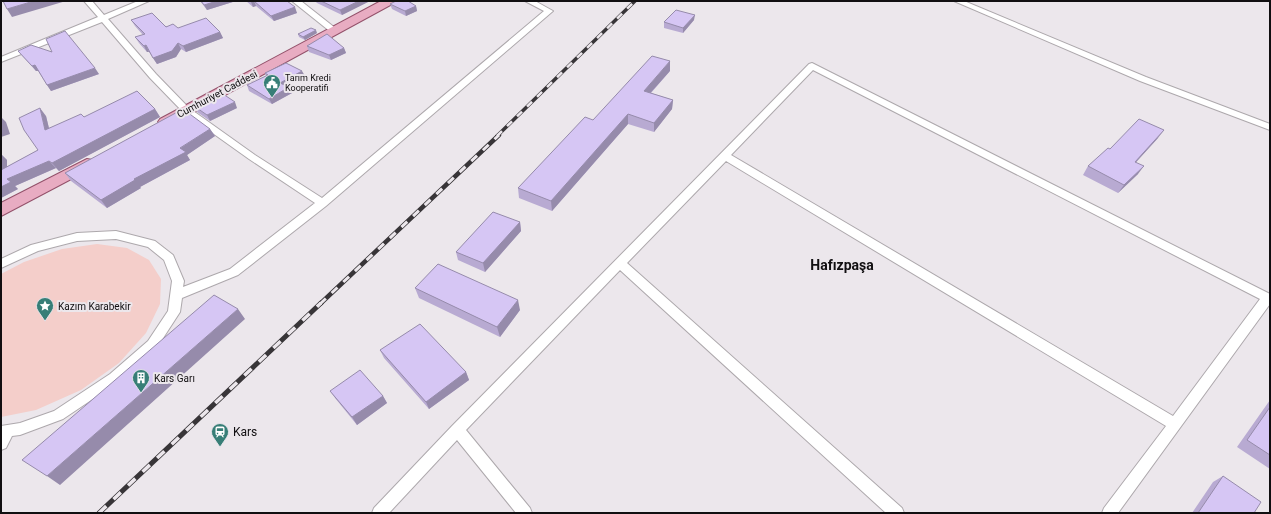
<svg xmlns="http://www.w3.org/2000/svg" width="1271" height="514" font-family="Roboto,sans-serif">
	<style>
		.green { fill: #f4ceca }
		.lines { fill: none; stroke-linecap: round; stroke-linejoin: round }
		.minor-casing { stroke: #ada8ac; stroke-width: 2 }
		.primary-casing { stroke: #93516a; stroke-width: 2 }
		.minor { fill: #fff; fill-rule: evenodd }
		.primary { fill: #e8acc2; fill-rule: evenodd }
		.rail-far2-casing { stroke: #383538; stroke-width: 3.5 }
		.rail-far1-casing { stroke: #383538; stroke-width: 4.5 }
		.rail-casing { stroke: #383538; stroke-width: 5 }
		.rail-far2 { stroke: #ece7ec; stroke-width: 2.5; stroke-dasharray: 7; stroke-linecap: butt }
		.rail-far1 { stroke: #ece7ec; stroke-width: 3; stroke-dasharray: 8; stroke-linecap: butt }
		.rail { stroke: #ece7ec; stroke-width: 3.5; stroke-dasharray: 10; stroke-linecap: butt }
		.wall { fill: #b8aad2 }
		.shaded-wall { fill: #968bab }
		.building { fill: #d6c6f4; stroke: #968bab }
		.labels { text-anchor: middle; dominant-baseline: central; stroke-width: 4; stroke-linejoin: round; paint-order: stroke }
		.far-poi-label { font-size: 9px; fill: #110f11; stroke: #ece7ec; text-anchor: start }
		.street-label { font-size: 10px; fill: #110f11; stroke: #ece7ec }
		.poi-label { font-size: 10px; fill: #110f11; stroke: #ece7ec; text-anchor: start }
		.near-poi-label { font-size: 12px; fill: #110f11; stroke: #ece7ec; text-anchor: start }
		.district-label { font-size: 14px; font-weight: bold; fill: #110f11; stroke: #ece7ec }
	</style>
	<rect width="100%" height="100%" fill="#ece7ec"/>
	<path class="green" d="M97,244L127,248L149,260L161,279L160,304L146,333L119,363L81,390L36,410L1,417V274L24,262L62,249Z"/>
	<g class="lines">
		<defs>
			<path id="minor" d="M84,1H92L104,15L138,1H149L108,19L156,74L189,108L255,155L322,198L544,11L525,1H535L553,11L326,206L238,275L182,298L180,312L156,349L118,382L63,419L20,435L12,436L6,448L1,450V426L20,423L54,411L110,374L148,341L168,311L172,281L164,260L148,247L116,239L77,241L38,251L1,268V259L31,245L77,233L116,231L155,241L173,255L184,281L183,287L230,269L315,203L249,159L183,112L150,78L102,22L1,62V57L98,17Z
				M292,1H301L339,31L335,33H332Z
				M954,1H964L1146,77L1270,124V130L1140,81Z
				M812,63L1270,294V304L1118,513H1102L1104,508L1166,426L726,161L627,263L902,508L904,513H886L620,270L466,430L530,508L532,513H516L457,440L389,513H372L374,508L452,426L809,64ZM813,70L1260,299L1173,416L731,155Z"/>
			<path id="primary" d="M381,1H396L394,3L170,125L165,126L160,125L158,122L160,119Z
				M87,159L92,160L95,164L92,168L1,216V203Z"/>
		</defs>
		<use href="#minor" class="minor-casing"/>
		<use href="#primary" class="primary-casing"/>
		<use href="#minor" class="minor"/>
		<use href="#primary" class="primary"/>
		<defs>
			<path id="rail-far2" d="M497,136L635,1"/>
			<path id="rail-far1" d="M320,304L499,135"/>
			<path id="rail" d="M99,513L321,303"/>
		</defs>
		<use href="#rail-far2" class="rail-far2-casing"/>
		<use href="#rail-far1" class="rail-far1-casing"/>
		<use href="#rail" class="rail-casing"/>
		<use href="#rail-far2" class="rail-far2"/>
		<use href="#rail-far1" class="rail-far1"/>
		<use href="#rail" class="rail"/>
	</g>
	<path class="wall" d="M200,1H236L207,10Z
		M246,1H287L297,13L274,21L256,6L253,7Z
		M315,1H370L342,15L317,3Z
		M390,4L416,6L417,11L406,16L392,9Z
		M131,20L178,28L220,32L223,38L186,52L181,49L176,57L157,64L149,52H147L139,43L135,37L143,35L135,26Z
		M694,20L683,33L664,28V22Z
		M317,33L305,40L299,37L298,34Z
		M307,46L344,48L346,53L331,60L309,52Z
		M18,51L99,74L51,91L38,71H36Z
		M670,71L651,93L673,100L672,109L654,132L628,124L552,211L519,198L518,188L593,120Z
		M265,73L305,76L287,86L289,87L292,93L272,104L249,91L247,85L266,76Z
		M194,106L237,108L210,121L197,112Z
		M155,109L160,117L59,171L56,168L15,186L18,189L1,198V154L7,160V167L38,150L46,116L49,128L84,117Z
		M210,129L215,136L187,155L190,160L140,187L141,188L107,208L71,181L65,173Z
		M1158,138L1136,162L1138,174L1118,193L1083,175L1088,166L1110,149Z
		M520,222L521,231L485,272L458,260L456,252Z
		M415,288L520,310L500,337L419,298Z
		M380,350L466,372L469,380L429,409L384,358Z
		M330,391L383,396L387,403L357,425L335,398Z
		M1270,400V469L1237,447Z
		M1223,476L1254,513H1192L1213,482Z"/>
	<path class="shaded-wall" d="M34,1H66L12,17L7,9Z
		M217,1H236L207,10L204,5Z
		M254,1L256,6L253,7L251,2Z
		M359,1H370L342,15L340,10Z
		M416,6L417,11L406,16L405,11Z
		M295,7L297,13L274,21L271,16Z
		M695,15L694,20L683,33V28Z
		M316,30L317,33L305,40L303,37Z
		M220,32L223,38L186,52L183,46Z
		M178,43L181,49L176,57L157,64L153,58Z
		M146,45L149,52H147L144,46Z
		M344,48L346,53L331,60L329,55Z
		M670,61V71L644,100V91Z
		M35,65L39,71H36L32,66Z
		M95,68L99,74L51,91L47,85Z
		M302,71L305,76L282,88L280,83Z
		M289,87L292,93L272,104L269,99Z
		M673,100L672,109L654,132V123Z
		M235,102L237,108L210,121L207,115Z
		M40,108L46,116L51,137L45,130Z
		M155,109L160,117L59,171L52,163Z
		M628,114V124L552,211L551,201Z
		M1,117L6,122L10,134L1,137Z
		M210,129L215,136L187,155L190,160L140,187L141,188L107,208L101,200Z
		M1164,130L1158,138L1129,170L1135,162Z
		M1,154L7,160V178L1,172Z
		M49,161L56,168L15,186L18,189L1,198V187L7,179Z
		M1144,166L1138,174L1118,193L1124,185Z
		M520,222L521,231L485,272L483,263Z
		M518,300L520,310L500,337L497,327Z
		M238,309L245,319L60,485L47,476Z
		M466,372L469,380L429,409L426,402Z
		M383,396L387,403L357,425L352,417Z"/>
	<path class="building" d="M3,1H34L7,9Z
		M201,1H217L204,5Z
		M254,1H287L295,7L271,16Z
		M321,1H359L340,10Z
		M396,1H408L416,6L405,11L390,4Z
		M676,10L695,15L683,28L664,22Z
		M152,13L166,27L173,24L178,28L206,18L220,32L183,46L178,43L172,51L153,58L146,45L144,46L135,37L145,34L131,20Z
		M311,28L316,30L303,37L298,34Z
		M65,31L95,68L47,85L35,65L32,66L18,51L31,45L52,52L46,39Z
		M327,34L344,48L329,55L307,46Z
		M652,56L670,61L644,91L673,100L654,123L628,114L551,201L518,188L585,117L593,120Z
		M286,63L302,71L280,83L289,87L269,99L247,85L268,75L265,73Z
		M137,91L155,109L52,163L49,161L7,179L11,182L1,187V170L38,150L24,130L19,118L40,108L45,130L81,114L84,117Z
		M220,92L235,102L207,115L194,106Z
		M183,109L210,129L180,148L186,152L134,179L135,180L101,200L65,173Z
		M1139,119L1164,130L1135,162L1144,166L1124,185L1088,166L1108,148L1110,149Z
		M493,212L520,222L483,263L456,252Z
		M438,264L518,300L497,327L415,288Z
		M214,295L238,309L47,476L22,460Z
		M420,324L466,372L426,402L380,350Z
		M360,370L383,396L352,417L330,391Z
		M1270,407V455L1247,440Z
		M1223,476L1261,502L1254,513H1198Z"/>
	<defs>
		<symbol id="civic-pin" viewBox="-11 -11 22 30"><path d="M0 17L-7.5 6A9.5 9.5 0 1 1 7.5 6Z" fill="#377e77" stroke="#ece7ec"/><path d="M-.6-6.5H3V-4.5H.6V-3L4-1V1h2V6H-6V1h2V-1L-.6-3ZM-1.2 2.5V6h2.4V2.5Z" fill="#fff"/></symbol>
		<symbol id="sight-pin" viewBox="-11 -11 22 30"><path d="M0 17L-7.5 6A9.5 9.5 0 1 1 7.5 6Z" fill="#377e77" stroke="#ece7ec"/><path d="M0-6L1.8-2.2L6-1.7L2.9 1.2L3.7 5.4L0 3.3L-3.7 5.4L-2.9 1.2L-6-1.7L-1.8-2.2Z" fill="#fff"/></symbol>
		<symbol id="building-pin" viewBox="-11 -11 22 30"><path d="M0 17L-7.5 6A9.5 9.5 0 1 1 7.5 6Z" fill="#377e77" stroke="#ece7ec"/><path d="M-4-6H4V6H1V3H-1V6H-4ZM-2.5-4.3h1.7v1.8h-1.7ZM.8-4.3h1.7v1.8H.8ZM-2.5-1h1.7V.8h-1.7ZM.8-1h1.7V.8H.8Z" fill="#fff"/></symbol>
		<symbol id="station-pin" viewBox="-11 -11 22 30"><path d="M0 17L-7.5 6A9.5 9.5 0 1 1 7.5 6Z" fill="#377e77" stroke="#ece7ec"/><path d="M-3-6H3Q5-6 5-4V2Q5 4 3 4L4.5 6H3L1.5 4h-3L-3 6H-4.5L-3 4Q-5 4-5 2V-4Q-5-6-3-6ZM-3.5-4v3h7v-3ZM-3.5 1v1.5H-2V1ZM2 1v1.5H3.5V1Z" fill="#fff"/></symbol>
	</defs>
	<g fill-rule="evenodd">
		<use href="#civic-pin" x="262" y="73" width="20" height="27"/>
		<use href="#sight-pin" x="35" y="296" width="20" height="27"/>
		<use href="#building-pin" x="131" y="368" width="20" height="27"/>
		<use href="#station-pin" x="210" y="422" width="20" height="27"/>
	</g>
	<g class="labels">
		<g class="far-poi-label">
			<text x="285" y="78">Tarım Kredi<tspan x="285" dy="10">Kooperatifi</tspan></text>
		</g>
		<g class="street-label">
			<text transform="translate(217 94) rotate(-28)">Cumhuriyet Caddesi</text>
		</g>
		<g class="poi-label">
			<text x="58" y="306">Kazım Karabekir</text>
			<text x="154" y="378">Kars Garı</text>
		</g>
		<g class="near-poi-label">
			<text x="233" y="432">Kars</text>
		</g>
		<g class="district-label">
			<text x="842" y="265">Hafızpaşa</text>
		</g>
	</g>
	<rect width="1271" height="514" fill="none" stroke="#110f11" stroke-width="4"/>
</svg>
